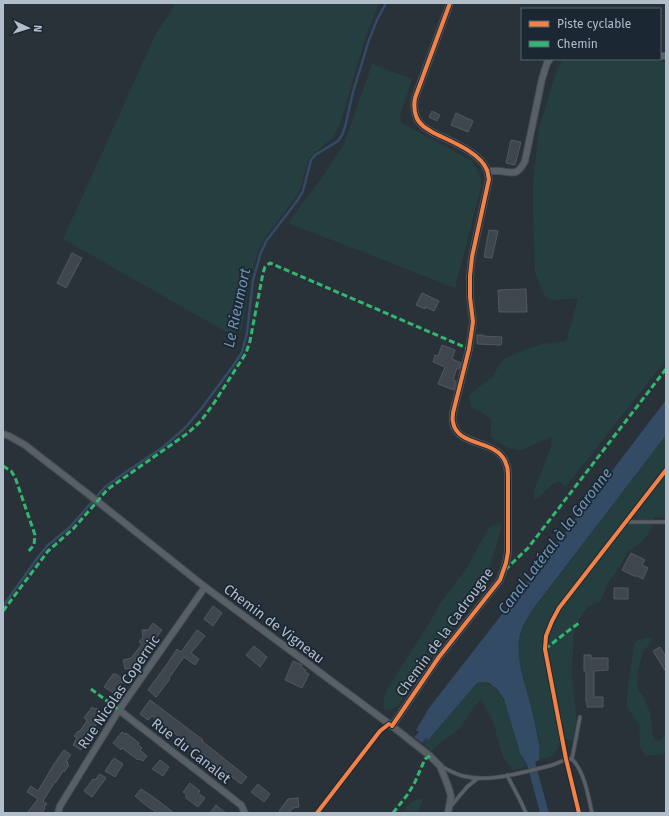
<svg xmlns="http://www.w3.org/2000/svg" width="669" height="816" font-family="'Fira Sans',sans-serif">
	<style>
		.green { fill: #253e40 }
		.water { fill: #334b64 }
		.lines { fill: none; stroke-linecap: round; stroke-linejoin: round }
		.stream { stroke: #334b64; stroke-width: 2.5 }
		.building { fill: #40464d; stroke: #515860 }
		.service-casing { stroke: #474d53; stroke-width: 4.5 }
		.minor-casing { stroke: #474d53; stroke-width: 8 }
		.service { stroke: #595f66; stroke-width: 3 }
		.minor { stroke: #595f66; stroke-width: 6 }
		.quiet { stroke: #33b770; stroke-width: 3; stroke-dasharray: 6 3; stroke-linecap: butt }
		.cycleway-casing { stroke: #1b2834; stroke-width: 6 }
		.cycleway { stroke: #f48246; stroke-width: 4 }
		.labels { text-anchor: middle; dominant-baseline: central; stroke-width: 3.5; stroke-linejoin: round; paint-order: stroke }
		.street-label { font-size: 14px; fill: #b2bdca; stroke: #1b2834 }
		.water-label { font-size: 15px; font-style: italic; fill: #7091b0; stroke: #1b2834 }
	</style>
	<rect width="100%" height="100%" fill="#293139"/>
	<path class="green" d="M175,3H379L366,36L341,121L334,137L324,145L309,158L300,190L294,200L269,233L260,247L250,278L242,331L228,333L63,239L157,31L170,13Z
		M565,59H642L666,62V360L583,465L567,485L564,486L560,481C549,483 545,495 535,499L533,493L551,446L552,437L519,451L506,447L491,438V420L485,414L471,408L469,398L470,394L493,376L499,365L504,359L526,349L543,344L566,341L578,299L549,300L542,292L535,272L533,218V182L539,128L556,72L561,62Z
		M372,64L412,79L400,117L402,123L472,161C478,171 482,176 481,188L455,288L288,223L301,205L320,180L344,144Z
		M666,435V517H655L652,529L642,542L628,552L616,573L608,583L600,602L589,606L576,623L574,634L572,673L577,721L572,741L564,738L553,756L539,760V740L519,660C517,645 520,633 526,619Z
		M498,523L502,526L488,574L480,593L434,653L397,707L389,710L384,708L383,702L387,689L431,620L441,602L466,569L489,527Z
		M651,637V644L643,650L638,673L637,689L643,695L651,715L653,737L656,741L662,739L666,731V754L645,756L640,746L639,725L627,707V692L634,644L638,640Z
		M482,682C511,687 510,731 520,753C522,758 526,762 528,767L513,770L503,757L493,722L481,699L473,708L460,728L431,751L422,743L426,738L428,739L477,683Z
		M418,799H422V803L418,813H402L411,802Z"/>
	<path class="water" d="M666,400V435L533,609C513,637 517,654 525,685C530,703 535,721 538,739C540,745 539,753 539,760L535,762L549,813H540L527,764L520,753L504,699L497,689L489,683L482,682L477,683L428,740L426,738L422,743L414,737L419,732L416,730L429,708L535,572Z"/>
	<g class="lines">
		<path class="stream" d="M3,606L36,560L47,546L70,527L105,487L123,474L163,447L185,428L201,409L233,366L242,352L247,333L253,280L261,252L267,240L297,201L303,191L311,160L315,155L338,141L342,135L345,127L353,92L369,40L377,20L386,3"/>
	</g>
	<path class="building" d="M432,111L440,115L437,121L429,117Z
		M456,113L473,121L468,132L451,125Z
		M511,140L521,142L515,165L506,163Z
		M489,230L498,231L492,258L484,257Z
		M72,253L82,258L66,288L57,283Z
		M526,289L527,312H499L498,290Z
		M422,293L439,301L434,311L426,307L425,309L416,305Z
		M477,335H483V336L502,337L501,345L477,344Z
		M442,345L455,350L452,359L461,363L459,369L457,368L453,380L456,381L454,390L438,384L445,367L433,362L435,355L438,356Z
		M631,553L645,560L642,565L648,568L643,579L637,576H634L622,570Z
		M614,588H628V599H614Z
		M213,606L222,613L213,626L204,619Z
		M153,623L162,630L142,657L143,658L136,668L125,669L123,660L131,658L142,644L139,642L143,637L142,630H148Z
		M197,630L205,636L191,653L199,659L195,665L184,657L169,678L170,679L156,697L148,690L167,664L177,649L181,652Z
		M254,646L267,657L260,667L246,655Z
		M660,647L666,657V672L653,651Z
		M584,655H591V658H608V670L594,671V697H603V707H587V702H586V671H584Z
		M293,661L302,665L301,667L306,670L305,672L309,674L302,688L285,680Z
		M113,674H116L124,680L115,694L104,687Z
		M150,700L203,740L202,741L247,777L241,784L152,716L148,720L140,714Z
		M92,707L95,709L96,708L104,714L89,734L91,735L81,750L73,745L77,738L74,736L78,731L79,732L87,721H86L87,720L84,718Z
		M122,732L125,734L126,733L139,743L138,745L142,748L140,750L147,756L143,761L139,759L138,760L122,748L121,750L113,743Z
		M64,750L71,755L66,761L68,762L67,764L69,765L64,772L63,771L56,782H55L43,801L47,804L44,807L45,808L42,813H27L38,799L27,792L31,786L38,791L54,764Z
		M114,758L123,764L115,777L105,771Z
		M160,760L169,767L163,776L152,769Z
		M100,774L106,778L92,797L84,791L93,779L95,780Z
		M190,783L200,791L198,793L205,798L198,807L186,798V794L183,792Z
		M258,784L270,794L264,802L251,792Z
		M141,789L152,796L174,813H158L148,807L135,796Z
		M298,798L299,807L293,808L289,813H282L279,811L288,799Z
		M216,805L218,807L226,813H210Z"/>
	<g class="lines">
		<defs>
			<path id="service" d="M374,739L380,731L389,724
				M566,759L545,649L546,636L552,621L559,608L625,522H666
				M572,759L580,717
				M441,766C448,770 455,774 463,776C490,783 523,772 549,766C558,764 563,759 572,759C585,773 588,795 592,813
				M507,775L520,800L526,813
				M451,806L467,787L478,778"/>
			<path id="minor" d="M660,56H666
				M488,171C491,171 494,171 498,171C512,172 517,177 525,161L542,79L547,63L550,59
				M3,434L9,436L25,445L97,501L205,587L392,726L430,756L440,766L448,786L451,796L448,813
				M119,710L241,805L245,813
				M392,726L439,657L500,580L506,563L508,552V474C508,470 507,465 505,461C495,439 457,447 453,422C452,419 453,416 453,413L469,349L473,322L470,297V276L472,257L489,179C488,176 488,172 487,170C480,152 450,141 434,133C427,129 419,125 416,116C414,110 414,104 415,98L450,3
				M58,813L60,806L119,710L205,587"/>
		</defs>
		<use href="#service" class="service-casing"/>
		<use href="#minor" class="minor-casing"/>
		<use href="#service" class="service"/>
		<use href="#minor" class="minor"/>
		<path class="quiet" d="M3,466L11,471L15,477L35,535L34,545L28,552
			M505,570L528,548L666,369
			M3,611L48,551L73,529L108,489L188,433L201,421L214,403L246,353L250,341L263,273L265,267L270,263L469,349
			M545,649L572,628L579,623
			M91,689L119,710
			M393,813L408,794L415,782L425,759L430,756"/>
		<defs>
			<path id="cycleway" d="M392,726L439,657L500,580L506,563L508,552V474C508,470 507,465 505,461C495,439 457,447 453,422C452,419 453,416 453,413L469,349L473,322L470,297V276L472,257L489,179C488,176 488,172 487,170C480,152 450,141 434,133C427,129 419,125 416,116C414,110 414,104 415,98L450,3
				M317,813L380,731L389,724
				M579,813L566,759L545,649L546,636L552,621L559,608L666,470"/>
		</defs>
		<use href="#cycleway" class="cycleway-casing"/>
		<use href="#cycleway" class="cycleway"/>
	</g>
	<g class="labels">
		<g class="street-label">
			<text transform="translate(274 624) rotate(37)">Chemin de Vigneau</text>
			<text transform="translate(445 632) rotate(-54)">Chemin de la Cadrougne</text>
			<text transform="translate(119 692) rotate(-56)">Rue Nicolas Copernic</text>
			<text transform="translate(191 751) rotate(38)">Rue du Canalet</text>
		</g>
		<g class="water-label">
			<text transform="translate(237 308) rotate(-78)">Le Rieumort</text>
			<text transform="translate(555 541) rotate(-53)">Canal Latéral à la Garonne</text>
		</g>
	</g>
	<rect width="669" height="816" fill="none" stroke="#b2bdca" stroke-width="8"/>
	<rect x="521" y="8" width="140" height="52" fill="#1b2834" stroke="#576470"/>
	<rect x="529" y="21" width="20" height="6" fill="#f48246" stroke="#576470"/>
	<text x="557" y="28" font-size="12" fill="#b2bdca">Piste cyclable</text>
	<rect x="529" y="41" width="20" height="6" fill="#33b770" stroke="#576470"/>
	<text x="557" y="48" font-size="12" fill="#b2bdca">Chemin</text>
	<g transform="translate(28 28) rotate(94)" stroke="#1b2834" stroke-width="3" paint-order="stroke">
	<path d="M0-3L7 15L0 10L-7 15Z" fill="#b2bdca"/>
	<text y="-6" font-size="11" font-weight="bold" text-anchor="middle" fill="#b2bdca">N</text>
	</g>
</svg>
